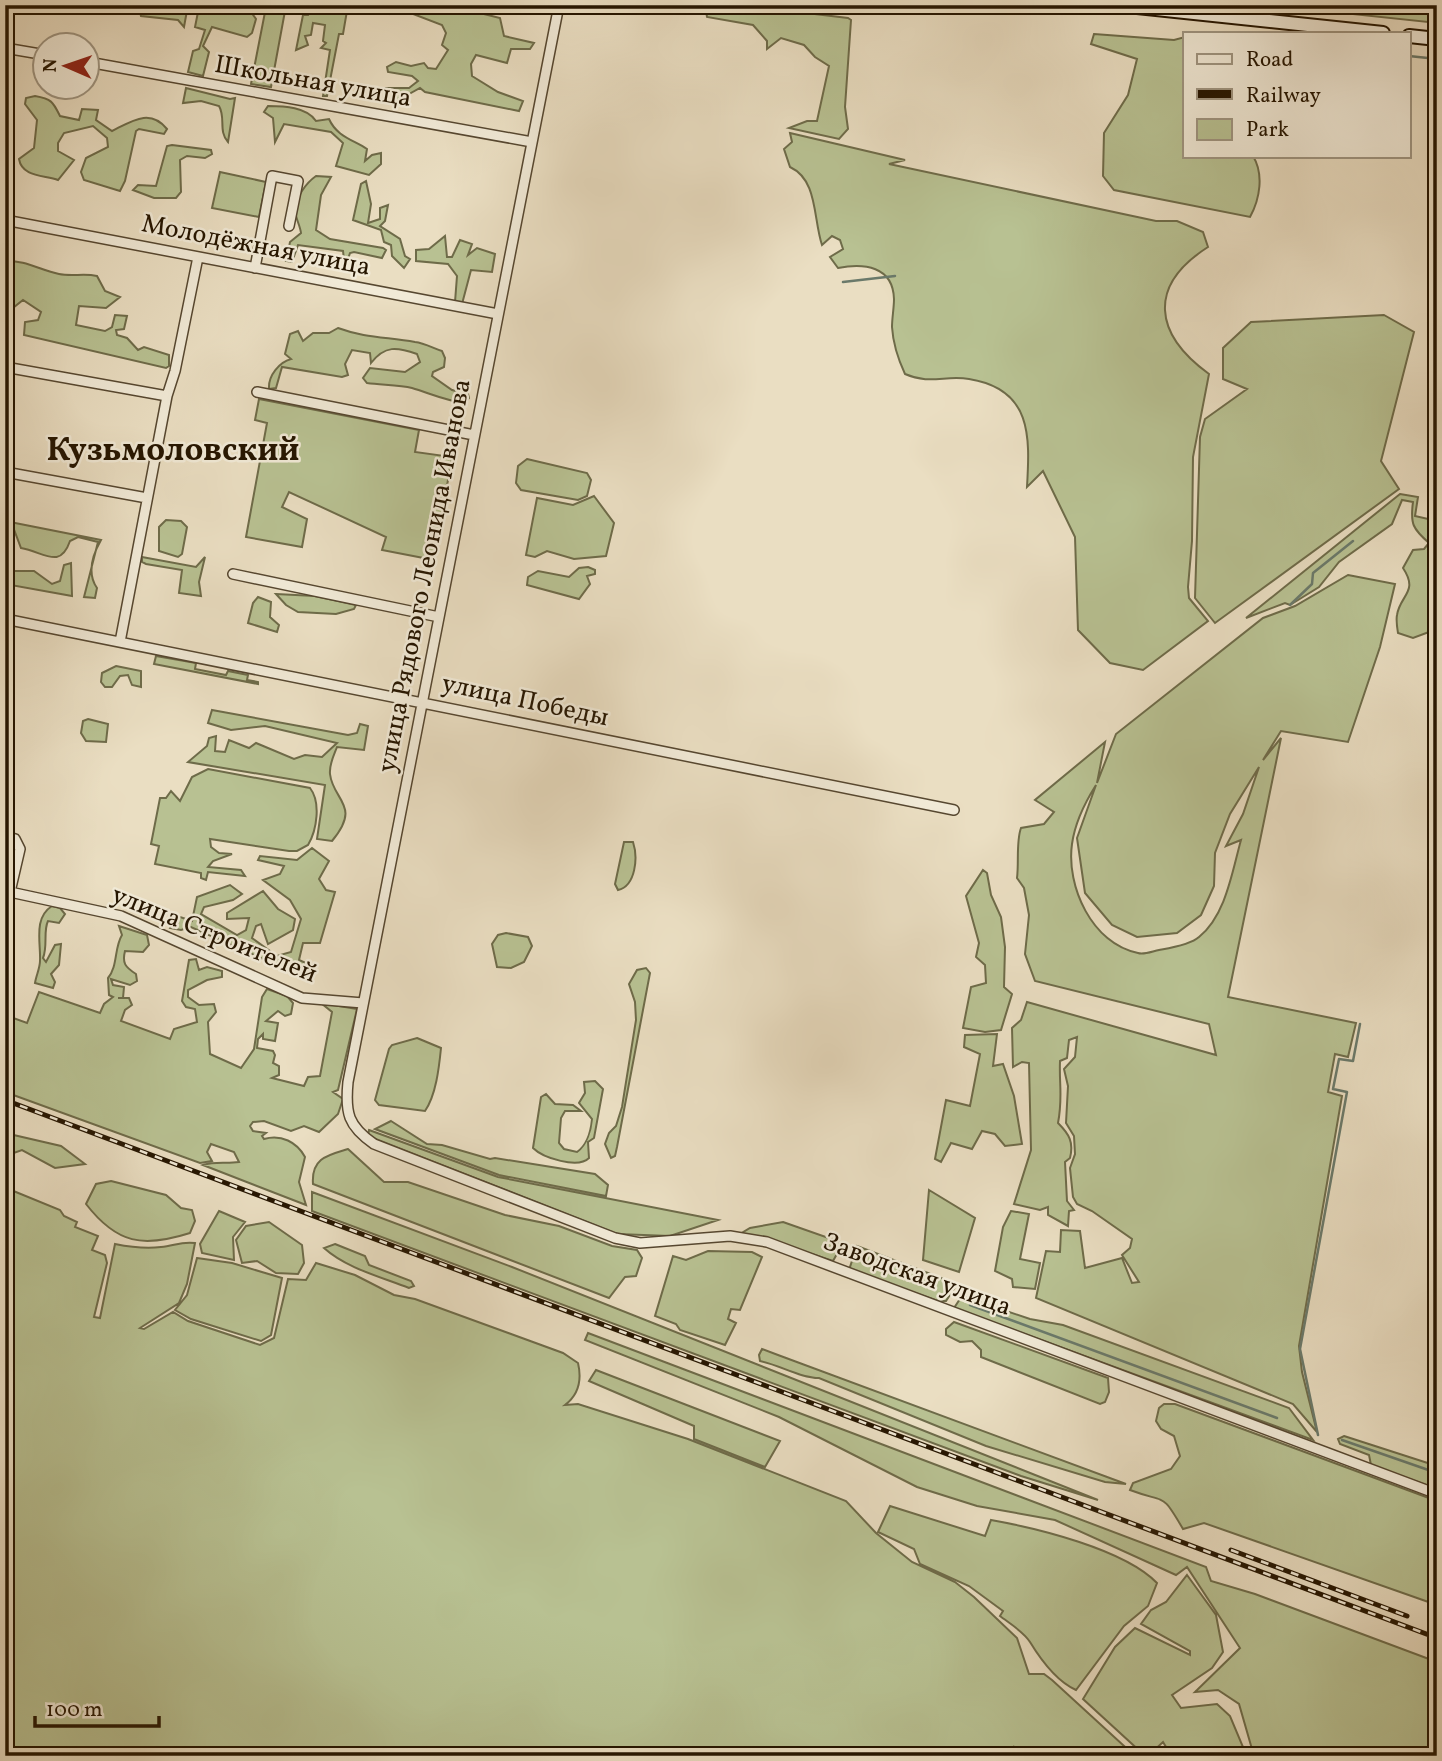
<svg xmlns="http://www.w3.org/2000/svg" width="1442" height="1761" font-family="Vollkorn,serif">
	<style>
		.green { fill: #b8c192; stroke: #6e6b49; stroke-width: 2; fill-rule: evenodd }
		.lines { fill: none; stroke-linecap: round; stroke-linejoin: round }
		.stream { stroke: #6a796a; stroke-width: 2.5 }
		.minor-casing { stroke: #564730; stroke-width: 12 }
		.secondary-casing { stroke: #251500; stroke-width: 16 }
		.minor { stroke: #f1ead7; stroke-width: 9 }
		.secondary { stroke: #f1ead7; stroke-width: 12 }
		.rail-casing { stroke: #251500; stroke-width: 5 }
		.rail { stroke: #f1ead7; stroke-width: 2.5; stroke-dasharray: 8; stroke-linecap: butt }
		.labels { text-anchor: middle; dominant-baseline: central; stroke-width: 5; stroke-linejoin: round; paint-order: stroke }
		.street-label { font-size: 26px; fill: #251500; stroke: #f1ead7 }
		.district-label { font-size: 33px; font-weight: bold; fill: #251500; stroke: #f1ead7 }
	</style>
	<rect width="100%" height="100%" fill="#eadec2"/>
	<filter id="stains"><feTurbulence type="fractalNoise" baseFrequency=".00286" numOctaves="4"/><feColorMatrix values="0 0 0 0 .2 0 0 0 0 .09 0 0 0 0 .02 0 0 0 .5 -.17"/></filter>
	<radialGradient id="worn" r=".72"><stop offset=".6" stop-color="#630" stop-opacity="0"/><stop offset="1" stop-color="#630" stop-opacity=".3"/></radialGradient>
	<path class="green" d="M133,5H188L184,27L178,20L141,16L139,7Z
		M217,5H252L251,12L256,19L252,33L247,37L212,27L203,46L209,52L203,76L188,72L193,51L199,49L205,30L195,27L199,7L216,10Z
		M310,5H348L343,34H339L327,96H323L330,50L321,48L326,43L323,41L325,25L313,23L311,35L305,36L308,45L296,50L303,15H308Z
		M382,5H470L480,13L500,18L504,36L534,43L530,49H511L507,63L476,55L471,64L472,76L498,92L523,101L519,111L425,92L420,88L393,103L392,93L385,88H409L418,81L412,76L388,72L387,67L396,62L411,66L424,63L428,68L436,69L448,50L442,45L446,33L442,25L395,7H390L389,13Z
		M705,5H738L848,18L851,20L845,107L848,129L839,139L789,128L807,121H817L829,66L815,57L804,45L781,38L767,49V41L753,25L707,17Z
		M1267,5H1437V23Z
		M266,7L285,11L271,87L251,84Z
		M1094,34L1174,40L1185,37V156H1253C1264,174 1260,199 1250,217L1114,190L1103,176L1104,133L1128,95L1137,59L1091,44Z
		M186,88L230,99L235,98L228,142C218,131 226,118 219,106L201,101L183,103Z
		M35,96C52,99 53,102 60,116L79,120L82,109L98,110L96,120L112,131C132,121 150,108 167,129L164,134L139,129L136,131L125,181L120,191L84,180L81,172L86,158L108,147L107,138L93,126L64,133L58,143V151L74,160L58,180C44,175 22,177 19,159L34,148L37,120L25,104L26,98Z
		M268,106C284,106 307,107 316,121L329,119C337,137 354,140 367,149L365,161L372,155L381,153V164L369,175L336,166L343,143L331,132L284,124L275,142L273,118L264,112Z
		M790,133L905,160L889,164L1156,221H1177L1203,232L1208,247C1147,286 1154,334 1209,374L1193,457L1192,541L1188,587L1189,598L1208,621L1143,670L1110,663L1078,630L1075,537L1043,471L1027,487C1030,436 1032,389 969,379C945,375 930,385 905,374C898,359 893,343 892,327C892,318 894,308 894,299C893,266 864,263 838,268L830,257L843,249L840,240L832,236L822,245C813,218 818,180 790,167L784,149L792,142Z
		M172,145L211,150L212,154L205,158L187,156L180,160L181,192L176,198H154L133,190L138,185L156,186L167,146Z
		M220,172L266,182L259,217L212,208Z
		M316,176L331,177L321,195L316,230L330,239L383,248L386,250L382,258L354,252L350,253L345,268L343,251L298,245L292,262L286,261L290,242L301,233C300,225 295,217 295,210C296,197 306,183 316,176Z
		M366,181L371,204L368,223L380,219V208L388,205L385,221L380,226L400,239L405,256L410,259L404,268L392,256L391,245L384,242L381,230L353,220L361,184Z
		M445,236L447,257H452L460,240L472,244L468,255L477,248L495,254L492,272L471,270L462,304L455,302L457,276L448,264L416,261V250L429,249Z
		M5,261C25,260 40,270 59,274C72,277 83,273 97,276L105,291L120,297L106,308L79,306L76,325L105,331L112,327L115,315L127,316L124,329L116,330L117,335L127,338L138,350L144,347L169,355V366L166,368L24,335L25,322L38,320L41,312L23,300L9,311L5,306Z
		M1384,315L1414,332L1381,461L1399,489L1215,623L1195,598L1200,437L1205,419L1247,389L1223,379V348L1251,322Z
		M338,328C365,338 387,337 415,342C424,343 433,348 442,351L445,358L444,367L433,372L432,376L452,390L468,394L469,398L465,403C446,401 429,393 412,388C399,385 381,385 367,383L363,378L370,368L405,372L420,362L417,354C397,347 385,345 371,363L370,353L352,350L345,364L348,375L342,377L282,367L276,388L269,389C268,375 280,362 291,359L285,354L290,334L298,331L303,341L313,333H329Z
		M259,399L419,430L415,452L452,457L434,560L382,550L386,537L289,492L282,507L307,519L302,547L246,537L267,423L255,420Z
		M527,459L587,473L591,480L587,496L578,500L521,490L516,483L518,466Z
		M1400,494L1418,497L1415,516L1437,521V562L1433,568V585L1437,606L1428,615L1429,632L1413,638L1398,633C1397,627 1396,620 1397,615C1400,595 1419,592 1403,568L1413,550L1424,549L1429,543C1413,529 1410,524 1413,502L1402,500L1392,524L1339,562L1319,587L1290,605L1285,603L1246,618Z
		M594,496L614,523L606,556L574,559L547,551L535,557L526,555L537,498L573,505Z
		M166,520L181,521L187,527L182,554L178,557L159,551V527Z
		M5,521L101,540C93,554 86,572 97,588L95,598L84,597L98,542L78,537L70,541C60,570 44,552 21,548L13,527Z
		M5,527L9,528L13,553L7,564L10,571H34L52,584L60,581L64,565L71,563L72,596L5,584Z
		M142,557L196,567L205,557L199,582L201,596L179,593L182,570L146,564L142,562Z
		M588,567L595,570V574L587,576L590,584L579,599L527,585L528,577L538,571L569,577L579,568Z
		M1348,575L1395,584L1380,647L1348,742L1281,731L1263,760L1281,738L1228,997L1356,1023L1348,1057L1335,1054L1328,1092L1342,1096L1299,1346L1302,1372L1317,1432L1293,1404L1036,1298L1046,1251L1060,1252L1061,1230L1080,1231L1085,1268L1122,1258L1132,1283L1139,1282L1122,1255L1130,1248L1132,1239L1092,1211L1077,1204L1073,1197L1070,1168L1075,1154L1074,1136L1066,1123L1068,1086L1064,1069L1075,1057L1077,1037L1069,1040L1067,1058L1060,1061C1059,1085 1063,1097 1058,1123C1069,1134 1074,1142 1070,1158L1065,1162L1067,1201L1074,1210L1069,1211L1068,1226L1048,1215V1207L1040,1210L1014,1204L1031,1150L1029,1063L1022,1062L1013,1067L1012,1028L1021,1020L1027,1002L1216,1055L1209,1024L1035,981L1025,954L1029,915L1024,888L1017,878C1019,863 1016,841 1021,828L1044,824L1054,812L1035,800L1105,742L1097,783L1116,734L1263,618L1295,606ZM1259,767L1243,814L1226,846L1241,840C1232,872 1226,915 1199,937C1190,945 1170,948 1159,950C1153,951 1144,955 1138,953C1092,944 1066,886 1072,844C1075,822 1084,804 1096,785L1077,838L1085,893L1112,925L1137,937L1177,933L1201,915L1214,886L1215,853L1230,814Z
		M276,594L315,596L356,605L354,609L336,614L298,612L286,605Z
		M258,597L271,602L270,617L279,625L277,632L248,623L253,603Z
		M156,656L196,663L195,669L226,675L228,671L248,675L247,680L258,682V684L154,664Z
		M116,666L141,671V687L132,685L128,675L120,676L112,687H105L101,682L102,673Z
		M212,710L348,735L357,733L360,724L368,726L364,750L337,747C334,755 329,764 330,774C333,801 362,805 332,841L317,839L325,785L188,762L207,746L209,738L216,736L215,751L225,752L229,740L249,748L256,743L294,759L305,755L322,757L337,743L265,726L231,730L208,723Z
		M88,719L108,724L106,742L86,741L81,733L83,721Z
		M208,769L310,788C321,802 317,830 308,845L297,851H289L210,839L211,847L219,853L232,854L213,861L208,867L241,870L245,876L208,872L206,880L201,878V873L155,864L159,846L151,844L160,798H166L171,791L180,801L192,777Z
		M624,842H633C638,857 636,886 618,890L615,884Z
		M312,848L329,861L319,879L326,890L335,892L320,943H303L299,960L308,964L303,973L292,972L191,927L181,930L170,928L174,915L192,921L197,897L230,885L242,894L233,900L204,907L201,914L237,935L246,930L249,918L227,919V913L263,891L278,909L295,919L293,930L268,944L261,924L256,926L252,938L277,956L291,952L301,919L290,900L263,880L280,874L284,866L258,860L260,856L297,860Z
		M983,870L987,873L991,895L1001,917L1005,947L1004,987L1012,994L1001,1030L985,1032L963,1028L971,987L986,983L985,965L976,957L979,943L966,896Z
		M52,906L60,908L65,914L59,923L48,921C43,931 48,946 43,958L46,962L55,945L61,944L59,965L51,974L55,982L53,988L35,983C36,976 40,968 40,961C41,943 33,918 52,906Z
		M119,926L147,935L149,945L143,952L125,951C122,963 125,967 136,974L137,981L130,985L111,979L113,985L124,987L123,998H118H129L132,1005L125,1010L121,1021L170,1039L174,1029L197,1022L195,1009L186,1007L182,1001L189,960L196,959L199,970L207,967L222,971V977L207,980L188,990V997L199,1005L214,1004L216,1012L208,1022L210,1054L241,1068L254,1049L262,997L267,989L287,996L293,1003L291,1014L285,1016L278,1011L266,1021L278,1023L275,1041L263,1039V1034L258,1039L257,1048L273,1051L275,1055L273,1063L279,1066V1075L272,1078L304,1086L308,1077L320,1076L332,1012L321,1003L357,1009L338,1090L333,1092L343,1099L338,1114L319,1132L304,1126L291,1131L264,1121L253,1122L250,1126L253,1131L266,1133L262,1136L264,1139C281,1134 297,1142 305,1157L299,1182L306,1205L203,1165C216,1161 226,1164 239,1162L234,1152L211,1144L207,1152L212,1161L200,1163L5,1092V1015L27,1023L39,992L100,1013L104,1004L113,997L109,995L108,978C118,966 114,948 122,935Z
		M506,933L528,937L532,946L524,962L511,968L497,967L492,944L498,935Z
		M646,968L650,973L617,1147L615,1156L611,1158L605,1144L609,1133L616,1126L622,1107L636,1020L635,1002L629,984L637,970Z
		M997,1034L993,1066L1003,1064L1014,1096L1022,1144L1005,1146L995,1134L982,1131L972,1149L951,1143L941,1162L935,1159L946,1100L970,1106L980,1054L964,1047L965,1035Z
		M417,1038L441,1048C439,1068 436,1095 425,1111L379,1105L375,1100L389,1049L392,1045Z
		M595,1081L603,1089L594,1138L588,1142L589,1158C578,1169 543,1158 533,1148L541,1097L546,1094L555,1104L573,1105L581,1111H565L561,1118L559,1143L564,1149L577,1152C587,1145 591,1130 592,1119L579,1103L585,1093L584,1082Z
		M391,1121L427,1144L442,1145L490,1159L495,1158L595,1174L608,1185L606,1196L499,1175L375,1129Z
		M369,1130L498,1177L718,1220L670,1236L617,1234L368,1136Z
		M5,1133L61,1146L85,1164L55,1168L22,1150L5,1156Z
		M348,1149L384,1182H408L505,1215L559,1226L612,1246L637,1250L642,1258L636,1276L625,1277L609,1298L313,1184C311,1158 328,1155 348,1149Z
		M111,1181L166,1195L181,1208L192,1210L195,1221L190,1233C143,1248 117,1244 86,1204L96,1184Z
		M11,1190L60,1210L64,1216L77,1222L75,1227L98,1236L92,1250L105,1255L107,1263L94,1317L100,1318L115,1244C130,1247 145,1249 161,1247C174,1246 181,1241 195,1243L187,1284L179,1303L140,1328L144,1329L173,1312L188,1321L260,1345L274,1338L288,1279L306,1280L316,1263L355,1275L394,1295L415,1299L563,1353L578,1363C582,1380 578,1395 565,1405L578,1404L688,1439L846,1501L876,1533L912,1562L955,1582L974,1597L1017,1638L1029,1674H1044L1052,1680L1135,1756H1013L1014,1746L1009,1756H5V1194Z
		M929,1190L975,1218L959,1272L923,1260Z
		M312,1192L512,1267L1098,1500L1021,1476L312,1211Z
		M219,1211L245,1222L233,1237L234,1260L202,1253L200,1244Z
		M1011,1211L1029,1214L1020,1259L1040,1263L1035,1289L1013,1287L1012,1279L995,1271L1003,1227Z
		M269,1222L302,1245L304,1263L298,1274L276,1273L257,1261L242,1263L236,1240L246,1226Z
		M783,1222L843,1243L833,1261L766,1239L740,1234L750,1228Z
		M335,1244L365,1256L369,1265L411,1281L414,1286L409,1288C381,1277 346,1268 324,1248Z
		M857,1246L957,1284L946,1301H938L849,1270Z
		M708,1251L752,1252L762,1257L740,1310L731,1309L728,1319L736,1323L725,1345L680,1330L676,1324L655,1316L673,1256L686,1260Z
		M197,1258L232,1263L282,1278L271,1335L261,1341L191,1319L175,1310L187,1295Z
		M962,1296L1030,1319L1063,1325L1289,1408L1313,1440L954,1308Z
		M954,1322L1108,1378L1109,1392L1105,1402L1100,1404L981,1357V1350L972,1341L960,1342L946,1335V1329Z
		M588,1333L1206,1567L1211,1581L1255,1594L1437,1662V1756H1254L1239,1704L1218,1690L1195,1692L1240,1648L1187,1567L1176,1575L1055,1520L977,1506L917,1487L779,1417L585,1340Z
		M762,1349L778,1355L1126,1484L1105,1482L986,1446L819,1378C800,1378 780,1365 760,1361L759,1355Z
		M596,1370L780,1441L765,1467L694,1439V1426L589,1381Z
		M1164,1404H1175L1437,1501V1605L1204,1523L1183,1529C1161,1491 1167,1504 1130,1490L1133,1483L1171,1469L1180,1456L1174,1436L1161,1429L1156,1421L1159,1408Z
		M1344,1436L1437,1466V1489L1371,1465L1369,1455L1340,1444L1338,1439Z
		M890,1506L985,1536L991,1520C1036,1528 1124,1549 1157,1583L1148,1606L1124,1626L1076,1690C1056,1681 1041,1660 1030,1642C1024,1632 1009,1623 1000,1616L1003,1611L969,1586L920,1564L914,1549L878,1532Z
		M1187,1575L1216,1615L1223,1652L1212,1668L1172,1695L1181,1708L1217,1704L1230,1716L1243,1747L1229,1756H1158L1166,1747L1163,1742L1149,1755L1143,1754L1083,1699L1115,1647L1135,1628L1190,1655V1651L1141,1624L1151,1610L1166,1602Z"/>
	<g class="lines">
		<path class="stream" d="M1409,56L1437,59
			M843,282L895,276
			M1290,605L1312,584L1313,573L1353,541
			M970,1305L1277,1418
			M1318,1435L1300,1349L1347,1092L1333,1089L1339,1059L1353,1061L1360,1024
			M1342,1440L1437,1473"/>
		<defs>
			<path id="minor" d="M559,5L348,1082C345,1113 348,1126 374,1144L615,1238L640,1243L730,1236L767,1242L1437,1494
				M5,48L46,55
				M88,62L532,142
				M5,220L498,314
				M255,268L272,176L298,181L289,226
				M5,367L167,396
				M257,392L474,435
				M5,472L147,498
				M233,574L439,617
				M5,619L954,810
				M120,642L167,396L175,371L198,257
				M5,837L15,839L20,849L10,892
				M10,892L121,916L302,998L363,1003"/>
			<path id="secondary" d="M1118,5L1383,33
				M1409,36L1437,39"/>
		</defs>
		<use href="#minor" class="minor-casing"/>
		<use href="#secondary" class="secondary-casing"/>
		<use href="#minor" class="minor"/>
		<use href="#secondary" class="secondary"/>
		<defs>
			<path id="rail" d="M5,1100L1437,1638
				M1231,1550L1407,1616"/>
		</defs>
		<use href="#rail" class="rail-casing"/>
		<use href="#rail" class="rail"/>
	</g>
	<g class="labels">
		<g class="street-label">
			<text transform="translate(313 82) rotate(10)">Школьная улица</text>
			<text transform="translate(256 246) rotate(11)">Молодёжная улица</text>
			<text transform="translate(425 576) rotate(-79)">улица Рядового Леонида Иванова</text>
			<text transform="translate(525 701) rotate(12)">улица Победы</text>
			<text transform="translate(214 935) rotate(22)">улица Строителей</text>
			<text transform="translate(917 1275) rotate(20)">Заводская улица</text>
		</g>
		<g class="district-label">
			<text x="173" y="452">Кузьмоловский</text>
		</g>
	</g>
	<rect width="1442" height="1761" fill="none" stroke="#eadec2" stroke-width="28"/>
	<rect x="7" y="7" width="1428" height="1747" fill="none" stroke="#251500" stroke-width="3.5"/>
	<rect x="14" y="14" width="1414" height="1733" fill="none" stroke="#251500" stroke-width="2"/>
	<rect x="1183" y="32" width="228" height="126" fill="#f1ead7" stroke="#9f9581" stroke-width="2"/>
	<rect x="1197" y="54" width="35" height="10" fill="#f1ead7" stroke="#9f9581" stroke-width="2"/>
	<text x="1246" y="66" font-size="21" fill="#251500">Road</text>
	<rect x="1197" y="89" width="35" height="10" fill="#251500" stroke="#9f9581" stroke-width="2"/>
	<text x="1246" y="102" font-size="21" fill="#251500">Railway</text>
	<rect x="1197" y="119" width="35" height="21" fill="#b8c192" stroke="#9f9581" stroke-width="2"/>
	<text x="1246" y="136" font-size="21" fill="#251500">Park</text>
	<g transform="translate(66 66) rotate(272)"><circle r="33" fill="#f1ead7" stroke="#9f9581" stroke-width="2"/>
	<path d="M0-5L12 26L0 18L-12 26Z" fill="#8f2418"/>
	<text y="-10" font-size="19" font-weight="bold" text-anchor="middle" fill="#251500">N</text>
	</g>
	<path d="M35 1716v10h124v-10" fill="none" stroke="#251500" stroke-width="3.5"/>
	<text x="46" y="1716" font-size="21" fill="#251500" stroke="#f1ead7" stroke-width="5" paint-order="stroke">100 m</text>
	<rect width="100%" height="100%" filter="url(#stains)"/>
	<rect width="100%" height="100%" fill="url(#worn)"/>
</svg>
